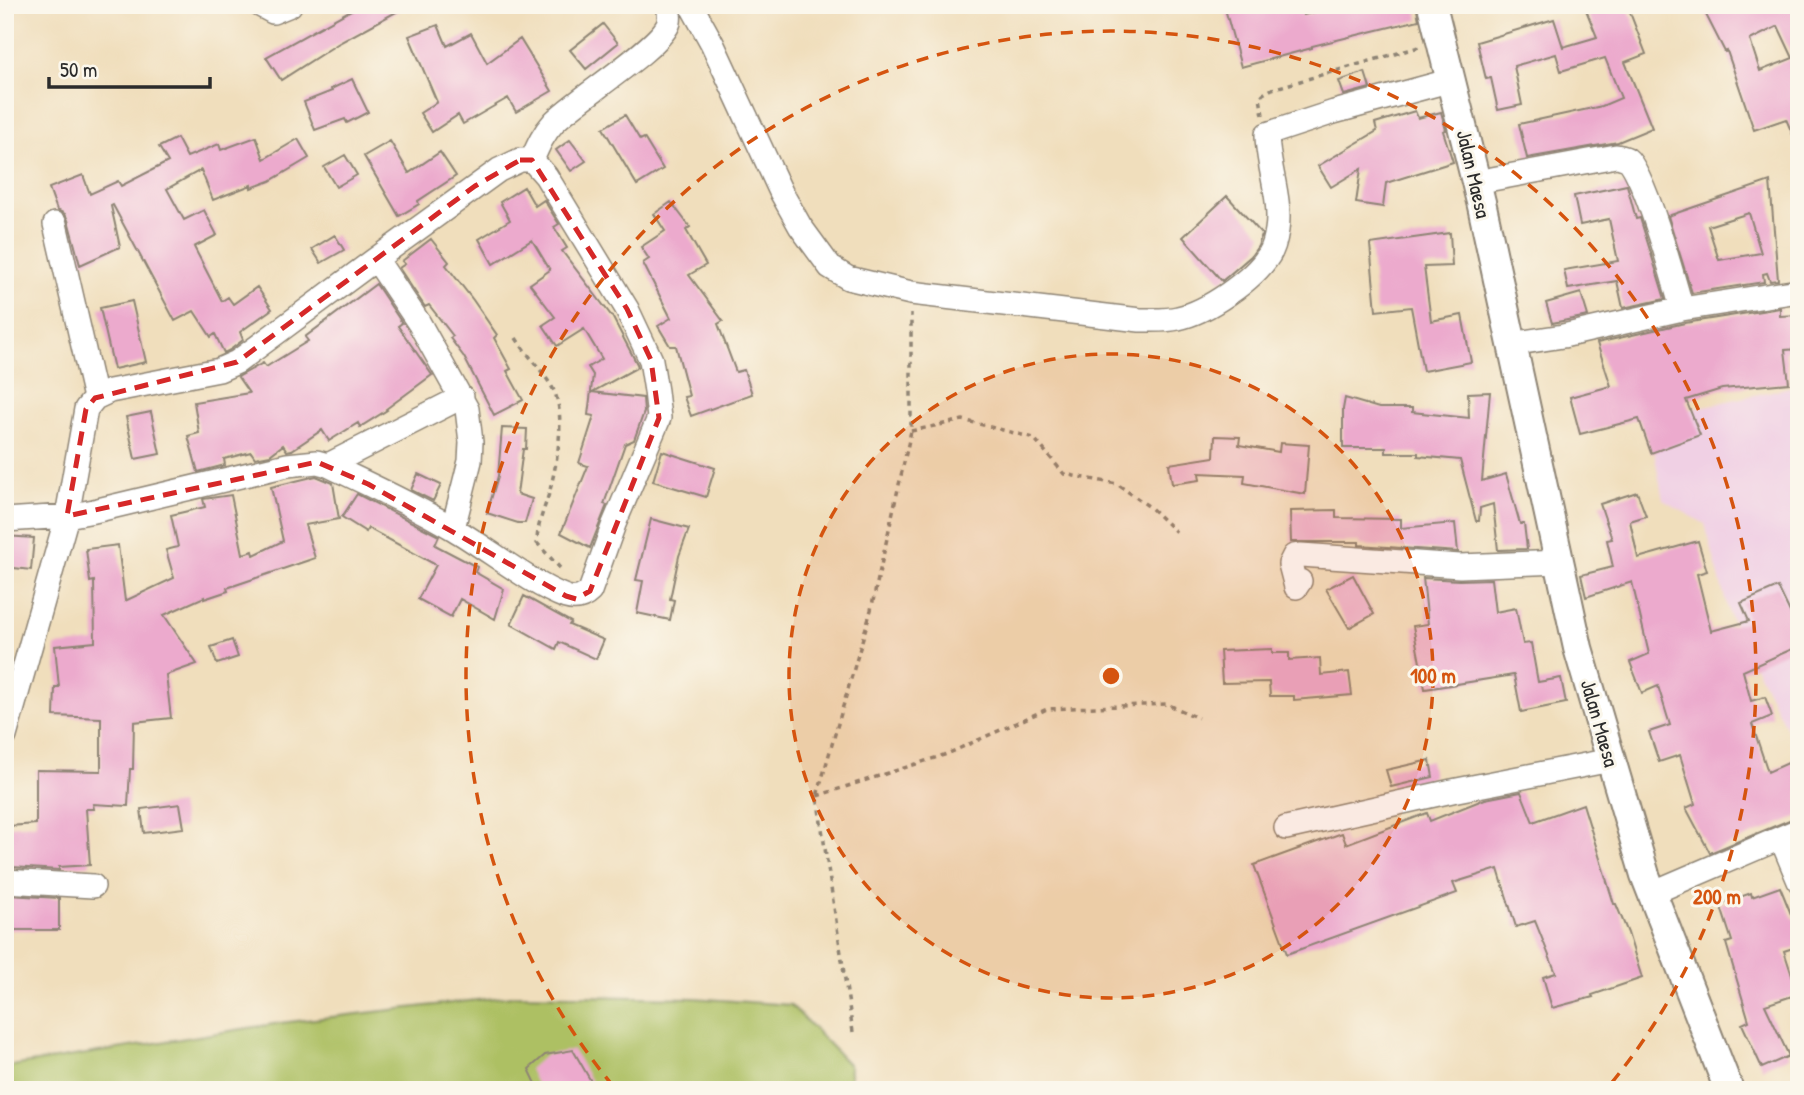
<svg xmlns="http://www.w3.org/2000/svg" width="1804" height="1095" font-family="'Patrick Hand',sans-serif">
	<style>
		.built { fill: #f0d0e4 }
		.green { fill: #adc064; stroke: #6c7648; stroke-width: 2 }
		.building { fill: #ecaacd; fill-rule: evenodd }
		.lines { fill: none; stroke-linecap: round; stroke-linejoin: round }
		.minor-casing { stroke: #8e8474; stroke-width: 26 }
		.tertiary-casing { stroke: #8e8474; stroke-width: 32 }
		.path { stroke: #8e8474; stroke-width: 3.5; stroke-dasharray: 5 5; stroke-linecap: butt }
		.minor { stroke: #fff; stroke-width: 23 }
		.tertiary { stroke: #fff; stroke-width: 28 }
		.marked { fill: none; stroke: #d62828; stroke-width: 5; stroke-dasharray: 14 9; stroke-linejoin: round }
		.ring { fill: none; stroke: #d5540f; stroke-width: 3.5; stroke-dasharray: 12 9 }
		.labels { text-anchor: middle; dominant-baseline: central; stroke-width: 6; stroke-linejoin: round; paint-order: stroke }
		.street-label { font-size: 21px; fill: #2b2b2b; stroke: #fbf7ec }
		.centre { fill: #d5540f; stroke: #fbf7ec; stroke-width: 3.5 }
		.ring-label { font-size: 21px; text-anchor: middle; font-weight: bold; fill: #d5540f; stroke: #fbf7ec; stroke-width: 6; stroke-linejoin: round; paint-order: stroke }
	</style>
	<rect width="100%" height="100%" fill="#fbf7ec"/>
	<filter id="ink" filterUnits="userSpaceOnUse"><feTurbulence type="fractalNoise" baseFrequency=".0143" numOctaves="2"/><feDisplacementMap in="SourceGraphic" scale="14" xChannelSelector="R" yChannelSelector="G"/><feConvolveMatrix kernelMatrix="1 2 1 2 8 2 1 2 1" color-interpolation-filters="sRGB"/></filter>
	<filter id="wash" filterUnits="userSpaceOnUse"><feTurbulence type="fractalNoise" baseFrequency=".00686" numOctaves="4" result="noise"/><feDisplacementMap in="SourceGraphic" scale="28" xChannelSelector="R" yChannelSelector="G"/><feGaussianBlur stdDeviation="1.57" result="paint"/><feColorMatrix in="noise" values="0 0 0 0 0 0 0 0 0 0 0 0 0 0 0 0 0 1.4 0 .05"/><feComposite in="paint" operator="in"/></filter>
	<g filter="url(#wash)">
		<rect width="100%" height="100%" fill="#f0debc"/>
		<path class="built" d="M1799,385V754L1729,614L1705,524L1663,500L1648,419Z"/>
		<path class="green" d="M520,995L693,998L791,1005L849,1065L852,1090H5V1067L280,1023Z"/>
		<g id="blocks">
			<path class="building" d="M360,5H409L339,43L281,80L266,57Z
				M1224,5H1301L1303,15L1345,5H1416L1419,20L1312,46V48L1241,67Z
				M1584,5H1627L1646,54L1625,62L1652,128L1618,142L1527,158L1519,124L1602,106L1621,98L1605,58L1561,71L1556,54L1514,66L1522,105L1498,110L1491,78L1486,79L1477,42L1554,19L1563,47L1597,37Z
				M1701,5H1799V149L1786,119L1754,130L1727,51L1725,52ZM1778,26L1793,58L1760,71L1750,40Z
				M603,24L618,43L586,69L570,50Z
				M438,25L447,46L471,33L487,63L520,39L552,91L516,112L508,98L463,124L458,115L432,132L420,113L437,102L409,36Z
				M1365,72L1370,88L1344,95L1339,81Z
				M352,79L368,112L347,123L345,119L315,130L304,102L332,91L331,89Z
				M1415,111L1418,118L1441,112L1446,130L1443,131L1453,162L1386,183L1383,207L1356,203L1361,169L1331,187L1318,166L1377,131L1375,123Z
				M625,115L640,140L644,138L663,169L637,185L603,128Z
				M256,137L264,159L298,139L309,158L270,181L251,188V185L213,200L201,170L167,189L184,220L204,210L217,235L194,247L222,301L228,297L233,304L257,287L272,309L240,332L243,340L230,350L224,353L215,334L211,337L194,311L175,321L113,205L111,206L120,247L80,265L68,220L65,214L57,210L49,188L83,175L90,194L118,181L121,186L168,162L159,147L177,138L187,157L219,144L221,150Z
				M570,140L586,161L571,171L556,150Z
				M390,141L409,173L440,152L456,176L418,201L419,204L399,216L364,156Z
				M345,155L357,175L336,187L324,167Z
				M1770,181L1778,280L1770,281L1767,273L1763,274L1764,282L1692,293L1668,216ZM1749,213L1761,253L1719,260L1708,226Z
				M1627,185L1636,219L1640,218L1645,234L1665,299L1623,308L1617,281L1568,289L1564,270L1618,261L1609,219L1580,225L1574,196Z
				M524,187L535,206L544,200L559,224L554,227L567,248L562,251L613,318L637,364L638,367L592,392L643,398L644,412L634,440L625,444L604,504L607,505L590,548L561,533L588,466L579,463L594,416L588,415L593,375L588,367L602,359L584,329L557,346L543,325L555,317L530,284L550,270L532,240L493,264L479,239L510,220L500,202Z
				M1227,196L1262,234L1258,246L1251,256L1222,281L1183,237Z
				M671,202L690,227L686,230L706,265L689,275L723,321L718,324L736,372L744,370L752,394L691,416L684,397L689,396L676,346H670L658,326L671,318L643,263L649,259L641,247L665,231L654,214Z
				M1450,233L1452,266L1424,267L1431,321L1462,315L1471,362L1423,371L1411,307L1376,311L1370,244Z
				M335,235L344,250L321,263L312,249Z
				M431,239L449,262L446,265L473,300L497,335L494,338L511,369L507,371L523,400L494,415L464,357L450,338L453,336L429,305L425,307L399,268L405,264L402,261Z
				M376,284L402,323L398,326L432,375L386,409L387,410L360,427L358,423L329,441L322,430L292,450L287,451L283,445L270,455L255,458L251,452L224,459L225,465L198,472L188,436L199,433L194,402L249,393L238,377L263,363L266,367L308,341L305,337Z
				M1581,293L1588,316L1552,323L1546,303Z
				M132,301L146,362L114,369L100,308Z
				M1780,308V316L1799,315V349L1785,350L1789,383L1722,389L1686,400L1700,435L1651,453L1639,419L1580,434L1570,397L1611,386L1597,343L1685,323Z
				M1490,392L1482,481L1506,474L1520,524H1524L1527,549L1498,550L1493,504L1480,508L1479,521H1476L1460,460L1418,456V453H1386V448H1343V409L1345,398L1379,408H1412V412L1469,418L1468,393Z
				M151,412L160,454L135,459L126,417Z
				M502,428L527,429L526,449H523L517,494L532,499L525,523H518L487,513L498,476Z
				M1215,436L1240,437L1239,445L1279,452L1280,443L1309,445L1305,494L1244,483L1245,475L1199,473L1200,480L1172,484L1169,464L1214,457Z
				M662,451L715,468L706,497L653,481Z
				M418,474L441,485L433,501L411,490Z
				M316,476L333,483L339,519L305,525L315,558L227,588L228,591L204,599V597L164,615L197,664L166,675L171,718L134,722L133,769H130L128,806L93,804L94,809H86L90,865L59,867V870L12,867L9,826L36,824V770L101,771V718L54,716L55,687H59L55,646L95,642L94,581L90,582L86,549L118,545L125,601L174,578L166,550L178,547L171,515L205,507L203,499L231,495L243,554L253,551L254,555L283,541L271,487Z
				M1637,492L1646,516L1630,521L1638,558L1698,541L1707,571L1697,574L1711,631L1749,621L1741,603L1778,587L1799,631V646L1743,671L1751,701L1765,697L1772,716L1752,724L1768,772L1799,758V816L1710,853L1686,808L1695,804L1680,755L1659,762L1649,732L1670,725L1658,686L1642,693L1630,662L1649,654L1632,582L1586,597L1581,575L1613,567L1607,540L1612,539L1600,504Z
				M357,494L439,536L435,545L477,567L475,572L504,589L495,619L460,599L451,617L418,599L436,565L368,528L366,532L342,517Z
				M1336,510V518L1401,519V528L1455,523L1458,552L1359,545V542H1291L1290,511Z
				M651,519L689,529L679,556L670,599L674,600L670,620L637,613L643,581L636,580Z
				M5,536L34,538L31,570L5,567Z
				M1353,575L1374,614L1349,628L1326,589Z
				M1423,578L1459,580L1491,579L1495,612L1516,608L1523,644L1531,643L1538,682L1561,678L1566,703L1521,712L1514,675L1425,689L1413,626L1428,624Z
				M524,596L571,622L569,625L604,640L596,659L559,642L556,649L511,624Z
				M232,640L238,657L217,664L211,647Z
				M1272,649V653H1289V660L1320,658L1321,675L1349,672L1352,695L1294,700V696H1270L1269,682L1222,683L1220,651Z
				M1430,760L1433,777L1391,787L1386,770Z
				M1521,792L1533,822L1583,804L1614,904H1616L1628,933L1642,978L1592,995L1593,997L1552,1008L1543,977L1556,973L1535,921L1516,927L1498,869L1453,883L1457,893L1287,954L1254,865L1342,833L1346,844L1427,813L1430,821L1485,799Z
				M180,804L184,828L144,833L141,809Z
				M1780,887L1793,919L1799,916V946L1784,951L1798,994L1765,1005L1789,1056L1762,1068L1742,1024L1749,1021L1726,943L1732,941L1720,904L1751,893L1752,897Z
				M8,895L59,898V930H8Z
				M573,1050L596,1090H539L529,1069L545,1055Z"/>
		</g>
	</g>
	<g filter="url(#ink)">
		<use href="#blocks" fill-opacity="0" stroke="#8e8474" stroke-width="2"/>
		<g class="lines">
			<defs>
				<path id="minor" d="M260,5L273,12L290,5
					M691,5L712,43L781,192L800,226L830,267L848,278L911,293L1140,320C1152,320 1166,321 1178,318C1207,312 1253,280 1269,255C1273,249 1276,237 1277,230C1282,199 1267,165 1267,134L1334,112L1452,80
					M532,160C538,146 543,134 554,122C575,100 663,46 669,22C670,17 669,10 668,5
					M1476,182L1616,156C1618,156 1625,158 1627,159C1644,171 1675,284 1682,309
					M55,224L95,398
					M1511,344L1563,336L1682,309L1799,291
					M328,465C370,485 414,505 454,529C488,549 531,584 566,597C576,600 583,598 590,591L614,524L659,418L656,391L651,360L627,309L546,176L532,160H520L499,170L376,259
					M5,520L67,516L94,511L287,465L317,462L328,465L462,397
					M1300,581L1296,587L1290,564L1294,556L1301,555L1460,566L1560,562
					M5,736L67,516L86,409L95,398L110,391L219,370L237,362L376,259L419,323L467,409L471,442L470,461L453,528
					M1286,828L1452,791L1611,760
					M1781,838L1799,881
					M5,881L93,886
					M1652,893L1799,830"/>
				<path id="tertiary" d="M1432,5L1482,206L1578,648L1645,875L1729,1090"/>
			</defs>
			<use href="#minor" class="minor-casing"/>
			<use href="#tertiary" class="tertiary-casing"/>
			<path class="path" d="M1263,115L1260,98L1263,94L1272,89L1419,47
				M516,338C527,355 542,370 552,387C567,412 557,462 550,490C545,508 537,523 537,543L560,568
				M911,431L963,420L1034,438L1064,474L1117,484L1151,508L1176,532
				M817,796L947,754L1047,709L1167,704L1198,718
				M853,1032L817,796L871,610L911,431V314"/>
			<use href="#minor" class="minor"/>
			<use href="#tertiary" class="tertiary"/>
		</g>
	</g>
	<path class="marked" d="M520,160H532L627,309L651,360L659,418L590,591L576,599L566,596L368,484L317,462L67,516L86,409L95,398L237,362L475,186Z"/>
	<circle cx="1111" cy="676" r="322" fill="#d5540f" fill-opacity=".12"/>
	<g class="ring">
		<circle cx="1111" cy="676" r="322"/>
		<path d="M613 1086A645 645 0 1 1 1609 1086"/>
	</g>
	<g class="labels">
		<g class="street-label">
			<text transform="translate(1474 174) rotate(77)">Jalan Maesa</text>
			<text transform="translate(1600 723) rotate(74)">Jalan Maesa</text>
		</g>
	</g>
	<circle cx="1111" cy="676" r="10" class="centre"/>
	<g class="ring-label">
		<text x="1433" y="683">100 m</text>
		<text x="1717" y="904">200 m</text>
	</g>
	<rect width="1804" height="1095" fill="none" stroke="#fbf7ec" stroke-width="28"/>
	<path d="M49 77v10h161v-10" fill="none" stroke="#2b2b2b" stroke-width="3.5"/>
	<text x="60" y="77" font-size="21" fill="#2b2b2b" stroke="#fbf7ec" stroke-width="5" paint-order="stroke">50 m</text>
</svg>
